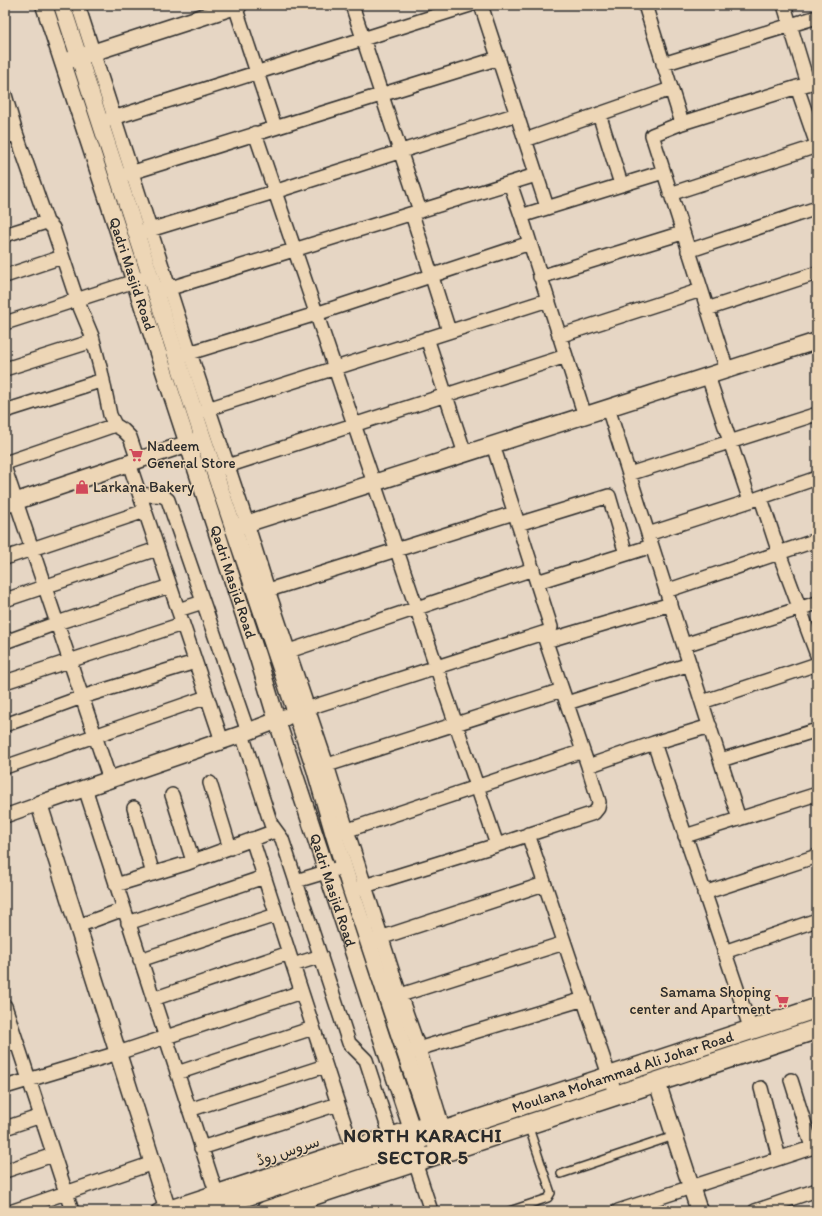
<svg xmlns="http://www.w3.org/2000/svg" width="822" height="1216" font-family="Itim,'Playpen Sans Arabic',sans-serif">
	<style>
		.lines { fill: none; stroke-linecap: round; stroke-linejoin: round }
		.service-casing { stroke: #2b2b2b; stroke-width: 10 }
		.minor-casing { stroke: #2b2b2b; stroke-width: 16 }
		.tertiary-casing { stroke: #2b2b2b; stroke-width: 19 }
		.secondary-casing { stroke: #2b2b2b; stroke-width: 22 }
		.service { stroke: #edd6b6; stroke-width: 7 }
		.minor { stroke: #edd6b6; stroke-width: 13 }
		.tertiary { stroke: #edd6b6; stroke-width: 16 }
		.secondary { stroke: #edd6b6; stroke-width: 19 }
		.labels { text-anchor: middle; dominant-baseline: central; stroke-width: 3; stroke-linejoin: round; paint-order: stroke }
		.street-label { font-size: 15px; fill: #2b2b2b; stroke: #edd6b6 }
		.poi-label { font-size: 15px; fill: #2b2b2b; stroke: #edd6b6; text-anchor: start }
		.district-label { font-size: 19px; font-weight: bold; letter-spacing: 1px; fill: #2b2b2b; stroke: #edd6b6 }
	</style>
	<rect width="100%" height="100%" fill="#e6d6c4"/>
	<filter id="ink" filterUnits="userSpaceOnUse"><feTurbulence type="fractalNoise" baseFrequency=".025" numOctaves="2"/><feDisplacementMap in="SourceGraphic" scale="8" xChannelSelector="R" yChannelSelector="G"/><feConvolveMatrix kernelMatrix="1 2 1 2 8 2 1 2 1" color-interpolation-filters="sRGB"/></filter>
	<g filter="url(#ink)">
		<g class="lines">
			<defs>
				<path id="service" d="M561,1174L674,1136
					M509,1211L548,1198L551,1193L528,1125"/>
				<path id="minor" d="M78,5L190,353L247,523L268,590L327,765L347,830L400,995L419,1049L444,1131
					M352,5L420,211
					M481,5L547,207
					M645,5L682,123
					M784,5L808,84
					M235,6L275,127
					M663,64L817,17
					M797,87L817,145
					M5,95L16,133L47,222
					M599,114L621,184
					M107,120L470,5
					M255,133L497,845
					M5,137L16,133
					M525,140L671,89
					M124,175L499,58
					M510,183L522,218
					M670,194L817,146
					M412,214L449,331
					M143,232L274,192L517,114
					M5,235L43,223L47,222L53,228L77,300L92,336L101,371L110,415L115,425L123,430L130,437L138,461
					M688,251L817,208
					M5,276L62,257
					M540,277L682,233
					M161,291L536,175
					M707,309L817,273
					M5,323L144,278
					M559,336L701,290
					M427,338L465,454
					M183,355L316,314L530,243
					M5,369L93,341
					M727,370L652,135L682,123L817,81
					M708,376L750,501
					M608,408L739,819
					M5,411L103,380
					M201,411L548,300
					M585,416L523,221L522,218L524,215L663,172
					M493,445L551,627L550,631L543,633L588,766
					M5,463L115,425
					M129,463L222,741
					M221,468L566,356
					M5,469L110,780
					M629,474L817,414
					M139,493C142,494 146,495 149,495C156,496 162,493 168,500L248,732
					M761,498L779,553L817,655
					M518,524L609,496L626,554
					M648,534L750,501L817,478
					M5,558L145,511
					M537,582L652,546
					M666,591L817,540
					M259,593L514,513
					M5,600L157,549
					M178,610L203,602
					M546,641L671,604
					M5,642L57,623L170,586
					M684,645L817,603
					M280,654L533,569
					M5,682L182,624
					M702,702L817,664
					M567,703L690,664
					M300,712L318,705L543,633
					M5,725L82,697L195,662
					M242,734L271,824L282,839L349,1043L366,1060L390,1134
					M654,743L751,1030
					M721,760L817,730
					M5,767L207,697
					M318,768L562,690
					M210,783L230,848
					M85,788L216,1192
					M172,795L193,861
					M134,808L153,874
					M5,816L39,804
					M339,833L583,751
					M528,834L616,1096
					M685,836L817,794
					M252,839L352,1147
					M296,881L336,869
					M116,885L188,863L275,831
					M358,888L497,845L594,813L598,808L599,802L588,766L654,743L710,726
					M704,893L817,856
					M128,923L264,877
					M78,926L124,909
					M374,940L544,884
					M724,952L817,920
					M140,960L276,915
					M293,965L321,956
					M391,998L564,943
					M153,999L289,953
					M5,1006L72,1211
					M5,1045L16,1041
					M411,1051L584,999
					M177,1073L313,1028
					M791,1080L812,1147
					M5,1087L118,1053L301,992
					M761,1088L779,1158
					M189,1110L325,1066
					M5,1128L41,1116
					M201,1148L338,1104
					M415,1162L431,1211
					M5,1171L53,1155
					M13,1211L153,1163
					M158,1211L428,1122
					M618,1211L817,1146
					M755,1211L817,1190"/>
				<g id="tertiary">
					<path id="s1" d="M44,5L258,658L277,721L422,1160"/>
					<path d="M62,5L203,438L315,769L334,835L351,890L436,1145"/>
					<path d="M70,60L239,5"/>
					<path d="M5,505L198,440"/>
					<path d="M233,528L817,341"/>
					<path d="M657,1082L699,1211"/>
					<path d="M167,1208L39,804L242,734L286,717"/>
				</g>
				<g id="secondary">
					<path id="s2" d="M201,1211L817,1008"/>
					<path d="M266,1211L817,1029"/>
				</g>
			</defs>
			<use href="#service" class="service-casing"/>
			<use href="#minor" class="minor-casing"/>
			<use href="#tertiary" class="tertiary-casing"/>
			<use href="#secondary" class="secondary-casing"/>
			<use href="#service" class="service"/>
			<use href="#minor" class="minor"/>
			<use href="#tertiary" class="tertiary"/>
			<use href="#secondary" class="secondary"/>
		</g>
	</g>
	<defs>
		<symbol id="supermarket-bare" viewBox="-9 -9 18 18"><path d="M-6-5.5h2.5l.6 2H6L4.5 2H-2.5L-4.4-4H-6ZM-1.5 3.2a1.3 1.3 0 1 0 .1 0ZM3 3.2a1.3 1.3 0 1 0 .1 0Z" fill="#d1495b" stroke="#edd6b6" stroke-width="2.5" paint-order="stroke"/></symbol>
		<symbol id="shop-bare" viewBox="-9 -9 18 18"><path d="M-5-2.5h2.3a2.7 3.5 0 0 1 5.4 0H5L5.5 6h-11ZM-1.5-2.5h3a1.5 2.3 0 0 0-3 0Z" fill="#d1495b" stroke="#edd6b6" stroke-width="2.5" paint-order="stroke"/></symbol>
	</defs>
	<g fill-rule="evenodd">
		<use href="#supermarket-bare" x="126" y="445" width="20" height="20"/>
		<use href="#shop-bare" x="72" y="477" width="20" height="20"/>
		<use href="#supermarket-bare" x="772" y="991" width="20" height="20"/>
	</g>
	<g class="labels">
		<g class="street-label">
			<text stroke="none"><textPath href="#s1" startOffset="283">Qadri Masjid Road</textPath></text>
			<text stroke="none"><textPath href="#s1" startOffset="607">Qadri Masjid Road</textPath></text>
			<text stroke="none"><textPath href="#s1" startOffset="931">Qadri Masjid Road</textPath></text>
			<text stroke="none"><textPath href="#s2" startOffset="444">Moulana Mohammad Ali Johar Road</textPath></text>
			<text transform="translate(288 1151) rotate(-18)">سروس روڈ</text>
		</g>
		<g class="poi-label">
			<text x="147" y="446">Nadeem<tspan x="147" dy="17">General Store</tspan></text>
			<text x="93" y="487">Larkana Bakery</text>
			<text x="771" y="992" text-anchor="end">Samama Shoping<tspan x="771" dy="17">center and Apartment</tspan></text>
		</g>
		<g class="district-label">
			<text x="423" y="1135">NORTH KARACHI<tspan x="423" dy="22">SECTOR 5</tspan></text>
		</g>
	</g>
	<rect width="822" height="1216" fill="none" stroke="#edd6b6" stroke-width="20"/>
	<rect x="10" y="10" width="802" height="1196" fill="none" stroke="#2b2b2b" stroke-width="1.5" filter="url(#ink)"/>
</svg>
